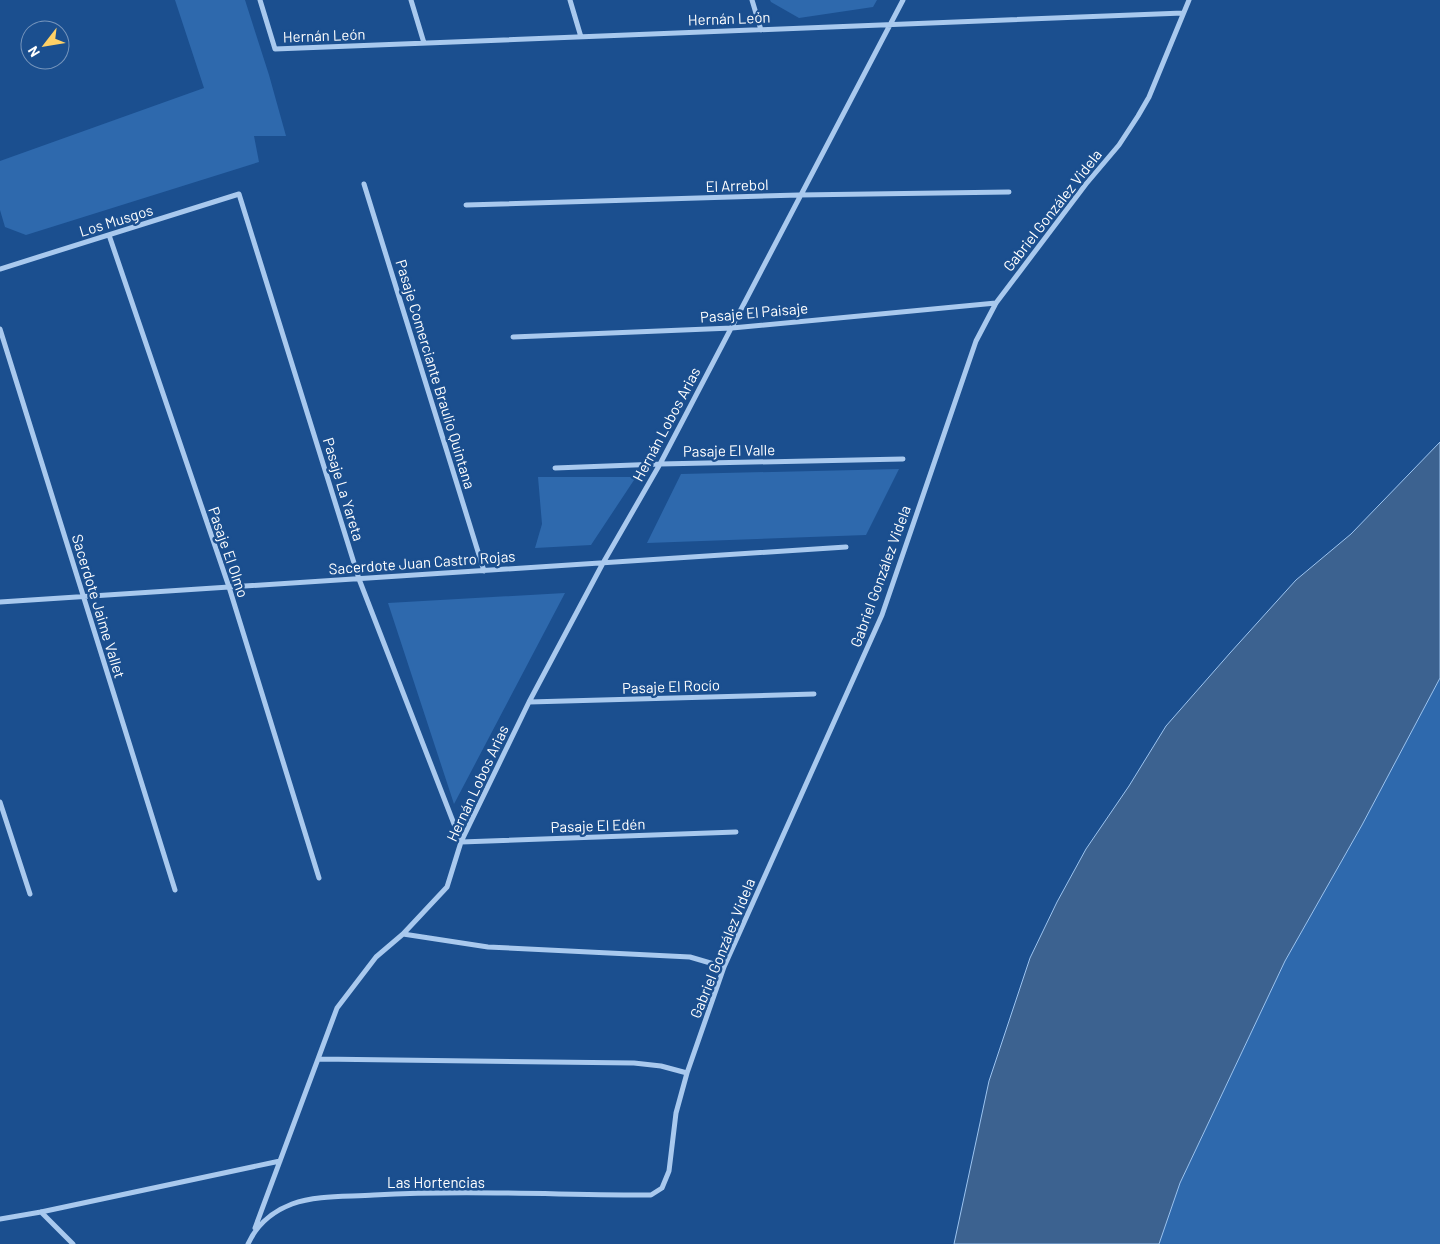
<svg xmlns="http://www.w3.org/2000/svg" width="1440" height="1244" font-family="Barlow,sans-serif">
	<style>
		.green { fill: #2e69ad }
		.water { fill: #3c6290; stroke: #9cc4f0 }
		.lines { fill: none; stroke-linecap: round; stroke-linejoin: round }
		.minor { stroke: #a9c9ee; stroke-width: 5 }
		.labels { text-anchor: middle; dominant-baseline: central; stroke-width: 5; stroke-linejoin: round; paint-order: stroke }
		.street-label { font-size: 15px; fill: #fff; stroke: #1b4f8f }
	</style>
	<rect width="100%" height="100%" fill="#1b4f8f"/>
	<path class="green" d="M175,0H245L269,75L286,136H254L259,162L26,235L5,227L0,210V161L204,88Z
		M770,0H877L873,7L799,18L771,2Z
		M899,469L866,535L647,543L681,474Z
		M538,477H636L591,545L535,548L542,524Z
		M565,593L454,804L388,603Z
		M1440,678V1244H1159L1180,1183L1285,961L1362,825Z"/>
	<path class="water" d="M1440,442V678L1362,825L1285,961L1180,1183L1159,1244H954L989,1081L1030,958L1057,902L1086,849L1129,786L1166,726L1230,653L1296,580L1351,534Z"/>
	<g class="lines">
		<path class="minor" d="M260,0L275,49L1183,13
			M411,0L424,43
			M570,0L581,37
			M752,0L761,30
			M364,184L484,571
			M466,205L799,195L1009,192
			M109,235L229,587L319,878
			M0,269L239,194L359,579L461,842L736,832
			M0,329L175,890
			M513,337L732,328L996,303
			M555,468L660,464L903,459
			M0,602L846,547
			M529,702L814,694
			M0,802L30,894
			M403,934L488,947L690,957L724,967
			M319,1059L634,1063L661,1066L687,1073
			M41,1212L73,1244
			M0,1219L41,1212L280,1161
			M255,1228L337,1008L376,957L403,934L447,887L461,842L529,702L603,563L660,464L903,0
			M248,1244C257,1224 271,1212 292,1204C317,1195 348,1197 374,1195C466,1190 559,1195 651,1195L662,1188L669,1171L676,1113L687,1073L724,967L882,615L976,341L996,303L1086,184L1119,145L1138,116L1149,97L1189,0"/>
	</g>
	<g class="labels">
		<g class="street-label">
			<text transform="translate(729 18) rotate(-2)">Hernán León</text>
			<text transform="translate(324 35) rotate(-2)">Hernán León</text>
			<text transform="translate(737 185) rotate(-2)">El Arrebol</text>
			<text transform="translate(1052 210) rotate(-52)">Gabriel González Videla</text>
			<text transform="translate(116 220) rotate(-17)">Los Musgos</text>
			<text transform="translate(754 312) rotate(-5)">Pasaje El Paisaje</text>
			<text transform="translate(436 374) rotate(73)">Pasaje Comerciante Braulio Quintana</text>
			<text transform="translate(666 424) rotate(-62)">Hernán Lobos Arias</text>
			<text transform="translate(729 450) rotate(-1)">Pasaje El Valle</text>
			<text transform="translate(344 489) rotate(73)">Pasaje La Yareta</text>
			<text transform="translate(229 552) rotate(71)">Pasaje El Olmo</text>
			<text transform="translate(422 562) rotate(-4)">Sacerdote Juan Castro Rojas</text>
			<text transform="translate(880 576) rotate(-70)">Gabriel González Videla</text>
			<text transform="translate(99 606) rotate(73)">Sacerdote Jaime Vallet</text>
			<text transform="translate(671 686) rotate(-2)">Pasaje El Rocío</text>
			<text transform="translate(477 783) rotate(-65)">Hernán Lobos Arias</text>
			<text transform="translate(598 825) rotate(-2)">Pasaje El Edén</text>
			<text transform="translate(722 948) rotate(-68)">Gabriel González Videla</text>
			<text x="436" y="1182">Las Hortencias</text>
		</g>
	</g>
	<g transform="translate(45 45) rotate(239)"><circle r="24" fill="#1b4f8f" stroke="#7695bc"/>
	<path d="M0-4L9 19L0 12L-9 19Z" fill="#ffd166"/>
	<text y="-8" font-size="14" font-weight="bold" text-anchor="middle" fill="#ffffff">N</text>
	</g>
</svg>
